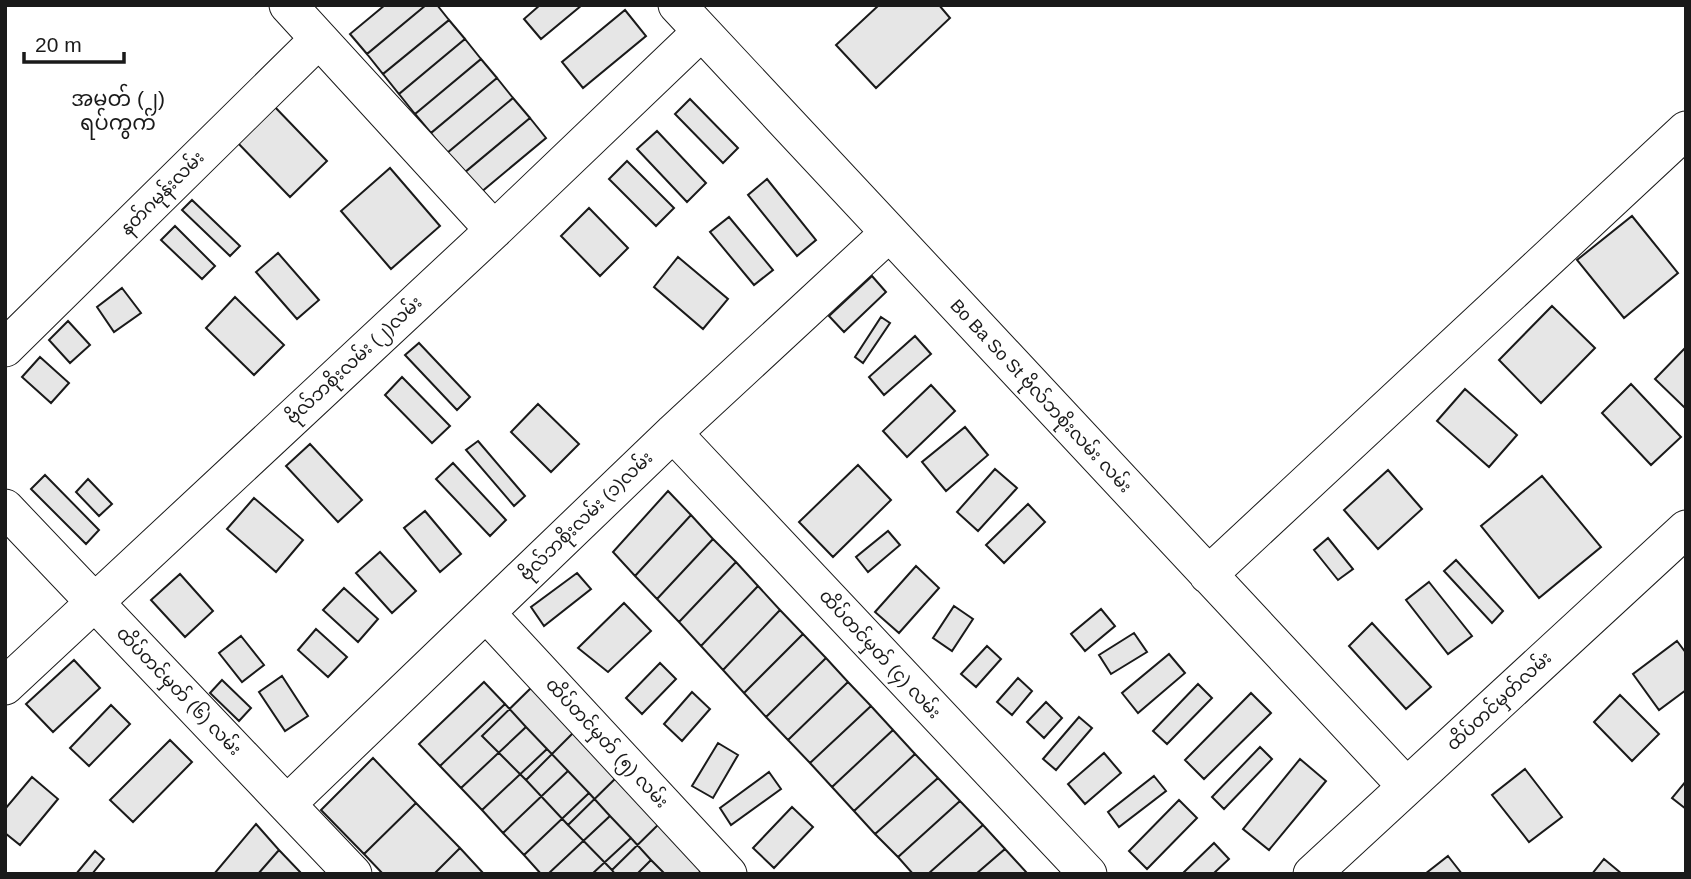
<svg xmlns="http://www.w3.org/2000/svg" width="1691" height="879" font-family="Arial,'Noto Sans Myanmar',sans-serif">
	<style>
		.building { fill: #e6e6e6; stroke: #1a1a1a; stroke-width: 2 }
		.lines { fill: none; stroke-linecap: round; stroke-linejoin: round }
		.minor-casing { stroke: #1a1a1a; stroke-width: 39 }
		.minor { stroke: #fff; stroke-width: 37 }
		.labels { text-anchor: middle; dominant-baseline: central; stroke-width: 5; stroke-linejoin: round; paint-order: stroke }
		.street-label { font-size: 18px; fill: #1a1a1a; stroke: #fff }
		.quarter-label { font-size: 21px; fill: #1a1a1a; stroke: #fff }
	</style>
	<rect width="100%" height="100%" fill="#fff"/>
	<path class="building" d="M385,5H426L367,54L350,34Z
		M426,5H437L449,20L383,74L367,54Z
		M540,5H582L541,39L524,19Z
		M879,5H939L950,18L876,88L836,45Z
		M625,10L646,36L583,88L562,62Z
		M449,20L465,39L399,94L383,74Z
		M465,39L481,59L415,114L399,94Z
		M481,59L497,78L431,133L415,114Z
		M497,78L513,98L447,153L431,133Z
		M513,98L530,118L464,173L447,153Z
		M690,99L738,148L723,163L675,114Z
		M272,104L327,161L290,197L235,140Z
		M530,118L546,138L480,193L464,173Z
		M657,131L706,183L687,202L637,149Z
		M627,161L674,208L656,226L609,179Z
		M390,168L440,226L391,269L341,211Z
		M767,179L816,240L797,256L748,195Z
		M192,200L240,246L230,256L182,210Z
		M589,208L628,248L600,276L561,236Z
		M1632,216L1678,273L1624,318L1577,260Z
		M729,217L773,270L754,285L710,232Z
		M175,226L215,266L202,279L161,240Z
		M278,253L319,300L297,319L256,272Z
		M678,257L728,299L703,329L654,287Z
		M872,276L886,292L844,332L829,316Z
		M122,288L141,313L114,332L97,307Z
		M235,297L284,345L254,375L206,328Z
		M1552,306L1595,348L1541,403L1499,360Z
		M881,317L890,323L863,363L855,357Z
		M68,321L90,345L70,363L49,340Z
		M915,336L931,354L884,395L869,377Z
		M419,343L470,397L457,410L405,355Z
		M1686,347V409L1655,379Z
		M40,357L69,383L51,403L22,377Z
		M402,377L450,426L432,443L385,395Z
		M1631,384L1681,437L1651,465L1602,413Z
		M931,385L955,411L907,457L883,431Z
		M1465,389L1517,435L1489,467L1437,421Z
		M538,404L579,444L551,472L511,432Z
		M965,427L988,455L946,491L922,462Z
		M478,441L525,496L514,506L466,450Z
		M310,444L362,500L338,522L286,466Z
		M453,463L506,520L490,536L436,479Z
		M858,465L891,500L833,557L799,522Z
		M995,469L1017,488L978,531L957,512Z
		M1388,470L1422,509L1378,549L1344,510Z
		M45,475L99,530L86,544L31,489Z
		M1542,476L1601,547L1539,598L1481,526Z
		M88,479L112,504L99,516L76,492Z
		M668,491L691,515L635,576L613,552Z
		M254,498L303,540L276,572L227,529Z
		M1028,504L1045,522L1004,563L986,545Z
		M425,511L461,554L440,572L404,528Z
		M691,515L713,539L657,599L635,576Z
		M888,531L900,545L868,572L856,557Z
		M1328,538L1353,569L1338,580L1314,550Z
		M713,539L736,562L679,622L657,599Z
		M380,552L416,591L392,613L356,573Z
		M1456,560L1503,611L1492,623L1444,571Z
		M736,562L758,586L701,646L679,622Z
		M916,566L939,588L899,633L875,612Z
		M577,573L591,589L544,626L531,607Z
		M180,574L213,611L185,637L151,600Z
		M1429,582L1472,636L1448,654L1406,600Z
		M758,586L780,610L723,670L701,646Z
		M344,588L378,619L358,642L323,610Z
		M624,603L651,631L608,672L578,648Z
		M954,606L973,619L952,651L933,638Z
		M1101,609L1115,626L1085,651L1071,634Z
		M780,610L803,634L744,693L723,670Z
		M1372,623L1431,687L1406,709L1349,646Z
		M316,629L347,657L328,677L298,650Z
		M1134,633L1147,652L1111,674L1099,655Z
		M803,634L826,658L766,717L744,693Z
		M241,636L264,665L242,682L219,653Z
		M1677,641L1686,653V690L1659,710L1633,674Z
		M987,646L1001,659L976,687L961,674Z
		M1169,654L1185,673L1138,713L1122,693Z
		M826,658L848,682L788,740L766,717Z
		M74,660L100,688L53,732L26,704Z
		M660,663L676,679L642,714L626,698Z
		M282,676L308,716L285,731L259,692Z
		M1018,678L1032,691L1012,715L997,702Z
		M222,680L251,708L239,721L210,693Z
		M484,682L505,704L440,766L419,744Z
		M848,682L871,706L810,763L788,740Z
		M1198,684L1212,698L1167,744L1153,731Z
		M534,685L577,729L526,780L482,736Z
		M692,692L710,709L682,741L664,724Z
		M1251,693L1271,713L1204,779L1185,760Z
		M1620,695L1659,734L1632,761L1594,722Z
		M1046,702L1062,718L1044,738L1027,722Z
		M505,704L526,727L461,788L440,766Z
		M111,705L130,724L89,766L70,748Z
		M871,706L893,730L832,787L810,763Z
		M1079,717L1092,728L1056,770L1043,759Z
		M526,727L547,749L482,810L461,788Z
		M577,729L620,774L568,825L526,780Z
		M893,730L915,754L854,811L832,787Z
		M170,740L192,762L133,822L110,800Z
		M718,743L738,755L713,798L692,786Z
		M1260,747L1272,759L1224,809L1212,797Z
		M547,749L568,771L503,833L482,810Z
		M1104,753L1121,773L1085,804L1068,784Z
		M915,754L938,778L875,834L854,811Z
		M373,758L416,803L364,854L321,810Z
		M1300,759L1326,781L1269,850L1243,829Z
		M1525,769L1562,817L1529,842L1492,795Z
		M568,771L589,793L524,855L503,833Z
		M769,772L781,789L731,825L720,808Z
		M620,774L664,819L612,870L568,825Z
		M1154,776L1166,791L1119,827L1108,812Z
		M32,777L58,799L20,845L5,833V809Z
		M938,778L960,801L898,857L875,834Z
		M1686,781V809L1672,798Z
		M589,793L610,816L548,874H541L524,855Z
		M1179,800L1197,818L1147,869L1129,851Z
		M960,801L983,825L928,874H913L898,857Z
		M416,803L460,848L434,874H383L364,854Z
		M792,807L813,827L774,868L753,848Z
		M610,816L631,838L592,874H548Z
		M664,819L707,864L698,874H615L612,870Z
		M256,824L279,850L258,874H214Z
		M983,825L1005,849L976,874H928Z
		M631,838L651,860L637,874H592Z
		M1214,843L1229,859L1213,874H1182Z
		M460,848L484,874H434Z
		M1005,849L1027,873L976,874Z
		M279,850L302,874H258Z
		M95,851L104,859L92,874H76Z
		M1448,856L1462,874H1425Z
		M1604,859L1622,874H1592Z
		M651,860L665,874H637Z"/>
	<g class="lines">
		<defs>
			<path id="minor" d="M288,5L494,230
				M677,5L1406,786
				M5,348L319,39
				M673,433L1088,874
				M5,508L353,874
				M1208,575L1686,130
				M486,613L728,874
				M5,686L494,230L701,32
				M287,804L673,433L889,233
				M1312,874L1686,529"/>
		</defs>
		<use href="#minor" class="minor-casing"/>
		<use href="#minor" class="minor"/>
	</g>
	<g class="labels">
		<g class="street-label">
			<text transform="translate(162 193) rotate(-45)">နတ်ဂမုန်းလမ်း</text>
			<text transform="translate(354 360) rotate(-43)">ဗိုလ်ဘစိုးလမ်း (၂)လမ်း</text>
			<text transform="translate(1041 396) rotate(47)">Bo Ba So St ဗိုလ်ဘစိုးလမ်း လမ်း</text>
			<text transform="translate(586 516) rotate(-44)">ဗိုလ်ဘစိုးလမ်း (၁)လမ်း</text>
			<text transform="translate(880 654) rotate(47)">ထိပ်တင်မှတ် (၄) လမ်း</text>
			<text transform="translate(179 691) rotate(46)">ထိပ်တင်မှတ် (၆) လမ်း</text>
			<text transform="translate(1499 701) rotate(-43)">ထိပ်တင်မှတ်လမ်း</text>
			<text transform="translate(607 743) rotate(47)">ထိပ်တင်မှတ် (၅) လမ်း</text>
		</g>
		<g class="quarter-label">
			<text x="118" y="98">အမှတ် (၂)<tspan x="118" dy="24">ရပ်ကွက်</tspan></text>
		</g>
	</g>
	<rect width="1691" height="879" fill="none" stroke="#1a1a1a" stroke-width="14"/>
	<path d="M24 52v10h100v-10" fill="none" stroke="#1a1a1a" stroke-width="3.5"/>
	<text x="35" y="52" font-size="21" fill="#1a1a1a" stroke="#ffffff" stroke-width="5" paint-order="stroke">20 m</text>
</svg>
